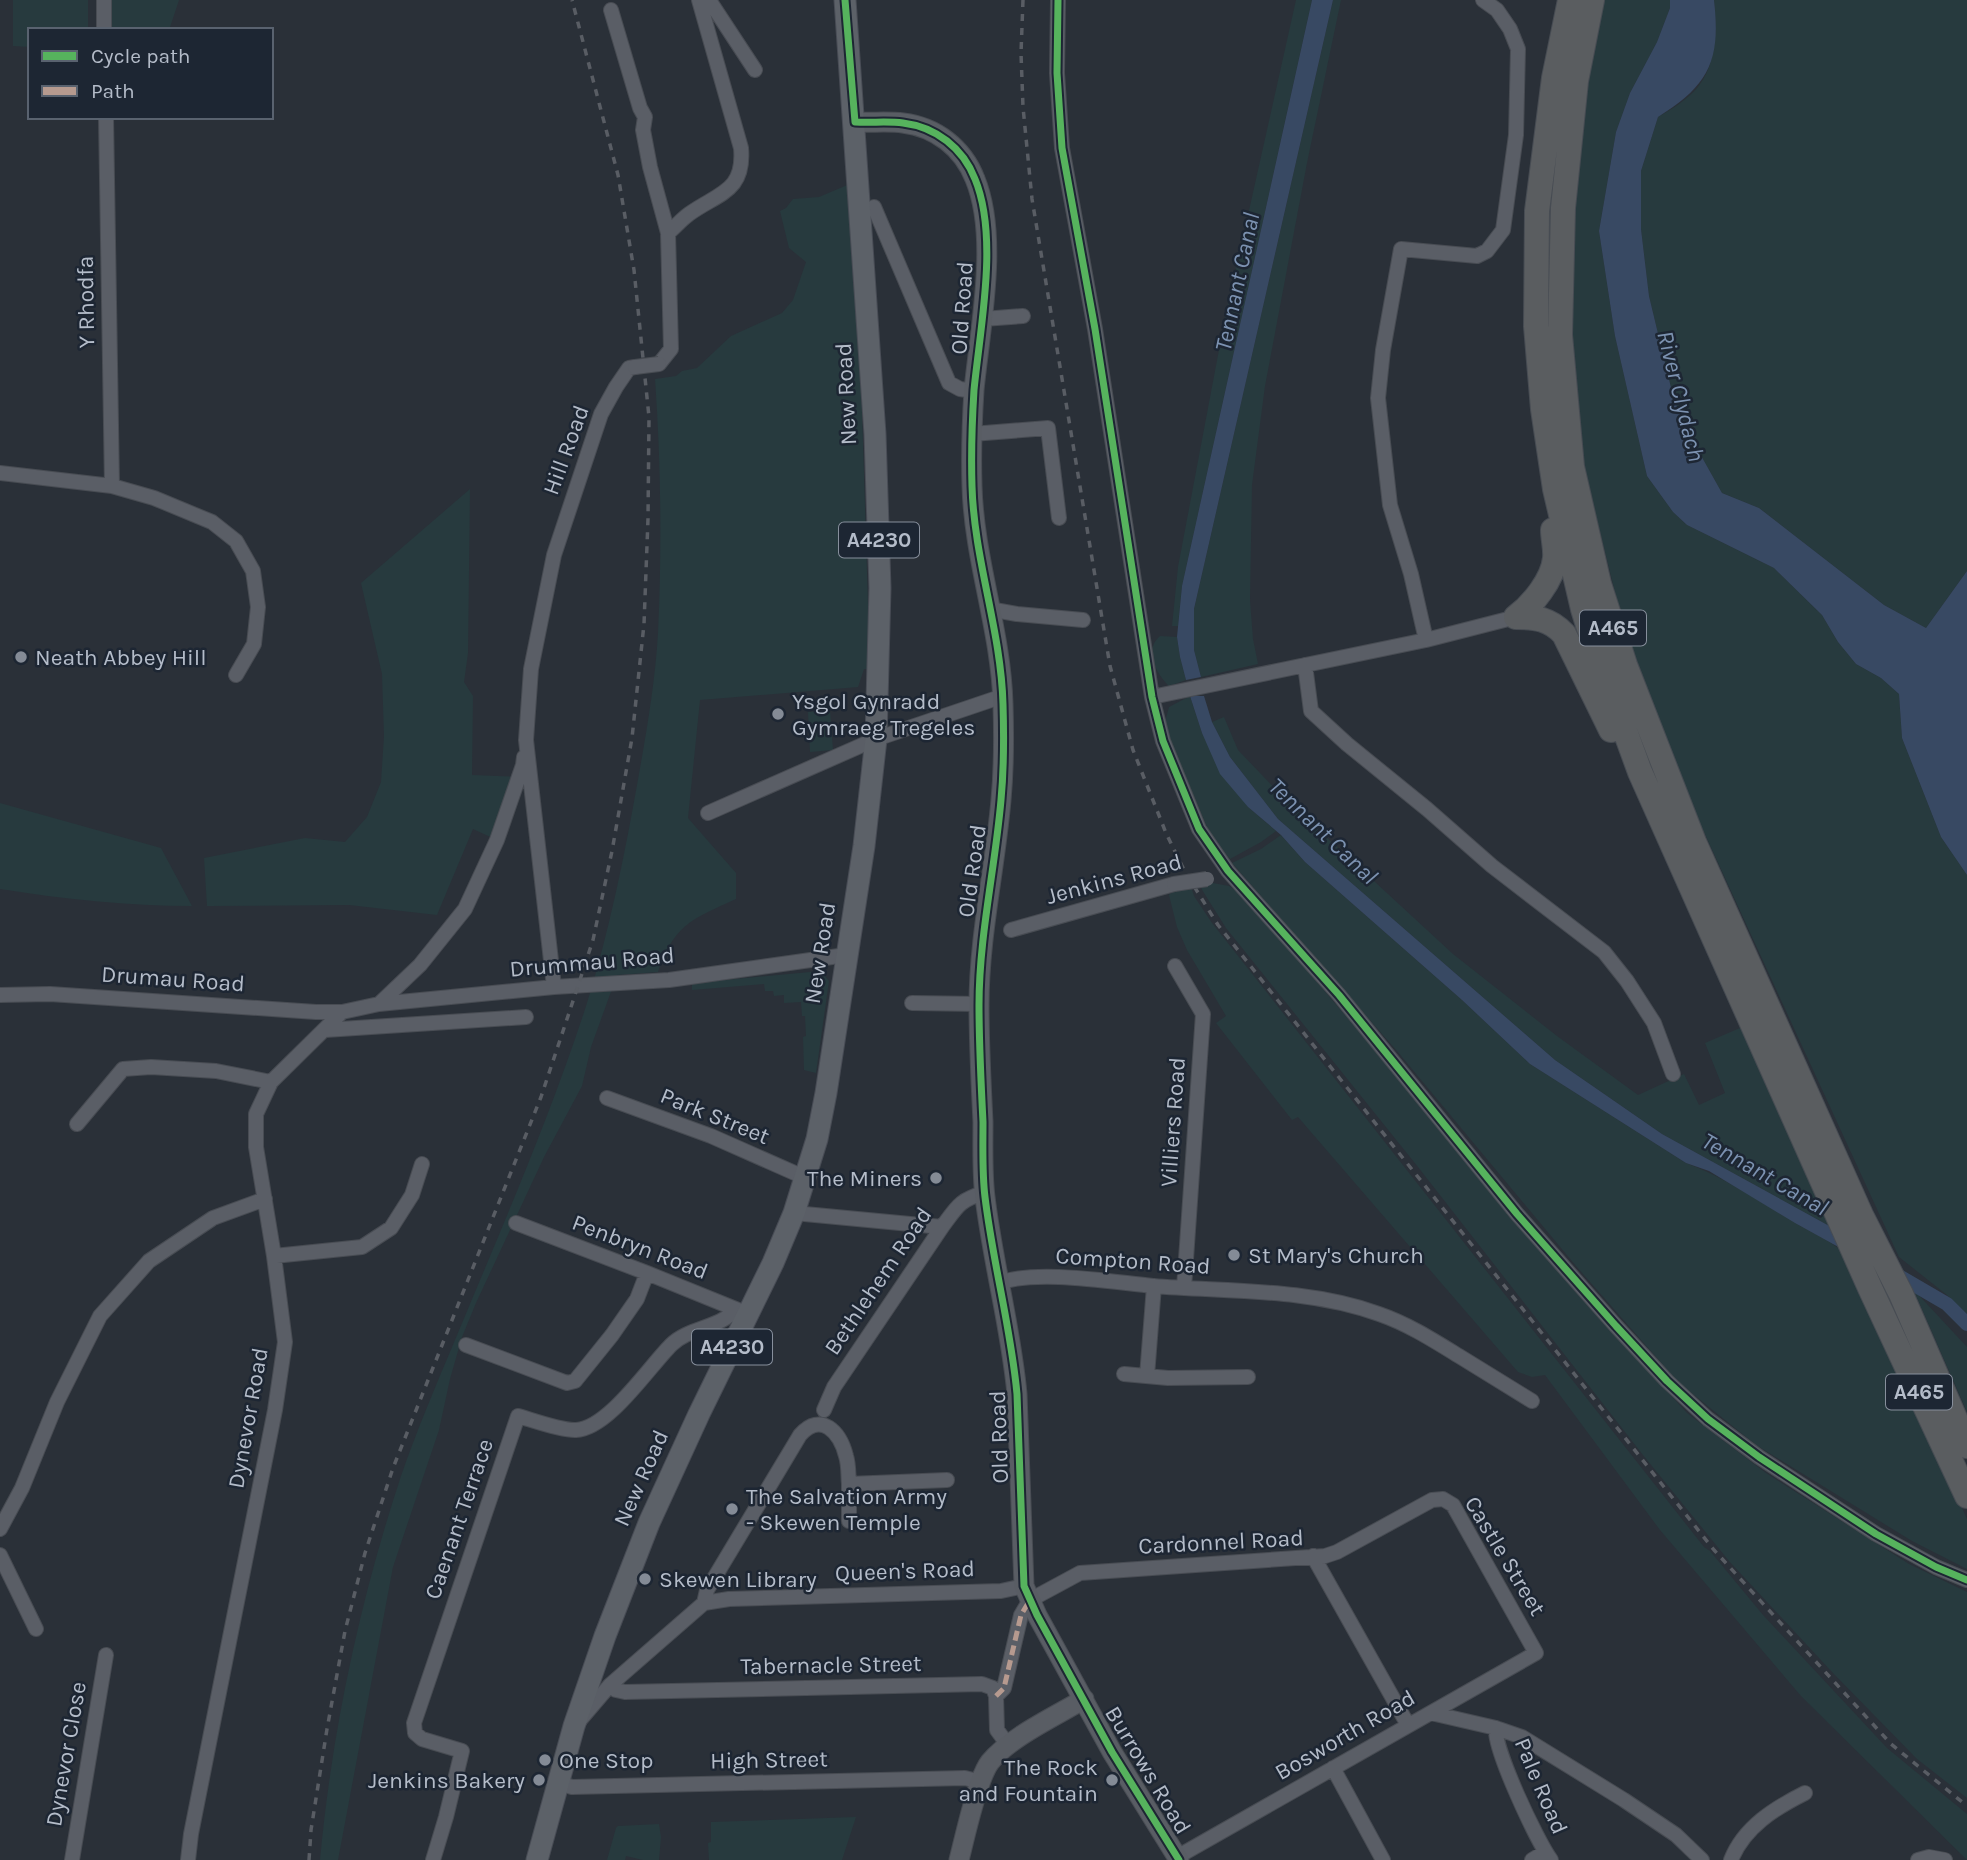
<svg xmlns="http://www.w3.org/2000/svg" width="1967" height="1860" font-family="Karla,sans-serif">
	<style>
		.green { fill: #273a3e }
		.water { fill: #384963 }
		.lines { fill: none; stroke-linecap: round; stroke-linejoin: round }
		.canal { stroke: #384963; stroke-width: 14 }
		.street-casing { stroke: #484c53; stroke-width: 16 }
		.secondary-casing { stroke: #484c53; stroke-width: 21 }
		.primary-casing { stroke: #484c55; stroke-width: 23 }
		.highway-casing { stroke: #474c53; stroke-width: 26 }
		.street { stroke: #5a5e66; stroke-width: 14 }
		.secondary { stroke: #595d64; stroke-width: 19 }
		.primary { stroke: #5c6168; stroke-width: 21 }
		.highway { stroke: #5a5d60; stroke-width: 24 }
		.rail { stroke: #595d64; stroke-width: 3.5; stroke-dasharray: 7 7; stroke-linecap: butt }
		.street-bridge-casing { stroke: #484c53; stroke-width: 16; stroke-linecap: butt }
		.street-bridge { stroke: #5a5e66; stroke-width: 14 }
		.quiet { stroke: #b69a8f; stroke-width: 5; stroke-dasharray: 10 5; stroke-linecap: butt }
		.cycleway-casing { stroke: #1d2633; stroke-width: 11 }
		.cycleway { stroke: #56b35d; stroke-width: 7 }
		.poi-dot { fill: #848b96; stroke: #1d2633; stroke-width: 2.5 }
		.labels { text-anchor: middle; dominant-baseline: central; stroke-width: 5; stroke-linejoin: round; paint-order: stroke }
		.shield { fill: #1d2633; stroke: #878f9c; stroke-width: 2 }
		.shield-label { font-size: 21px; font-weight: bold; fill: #b4bcc9 }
		.street-label { font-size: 23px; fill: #b4bcc9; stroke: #1d2633 }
		.poi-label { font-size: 23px; fill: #b4bcc9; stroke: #1d2633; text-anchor: start }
		.water-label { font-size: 24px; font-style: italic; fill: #7c92b1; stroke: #1d2633 }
	</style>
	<rect width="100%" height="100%" fill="#2a3038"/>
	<path class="green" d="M13,0H88V30H30V47L13,46Z
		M112,0H179L169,30H112Z
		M1296,0H1312L1182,586L1178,626H1172L1178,567L1225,318Z
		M1333,0H1341L1307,163L1265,386L1252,485L1250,600L1253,639L1258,664L1201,677L1194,650V609Z
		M1601,0H1670V8L1657,42L1630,93L1616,132L1599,231L1615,336L1647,476L1673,512L1687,525L1774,568L1822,615L1838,642L1856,664L1881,678L1899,694L1902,738L1941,837L1967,875V1314L1947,1295L1899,1257L1674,767L1628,644L1577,440L1571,293L1575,151Z
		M1714,0H1967V571L1926,628L1884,605L1759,508L1722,493L1694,443L1674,400L1649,296L1641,229V171L1658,117C1672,109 1687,100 1698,87C1717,63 1717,29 1714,0Z
		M852,183L858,281L870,669H864L858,687L700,700L688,818L736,873V899C693,919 675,923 658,972L617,975L591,1047L582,1086L544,1157L476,1303L462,1337L450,1379L439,1430L393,1567L338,1860H320C332,1730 360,1600 401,1476C417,1430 436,1385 455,1340C501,1229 550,1118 587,1003C609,932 624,858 637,785C646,735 655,684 658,633C662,548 661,463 655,379L676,376L682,371L697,368L731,336L782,313L793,300L806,262L789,248L780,211L786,208L793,199L819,197Z
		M470,489L468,653L464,682L473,696L472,775L519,777L497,840L473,829L437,915L349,905L207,906L204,858L305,838L345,842L367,817L381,782L384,736L382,674L361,583Z
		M1160,636L1177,637L1180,657L1186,680L1169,686C1156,673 1143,651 1160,636Z
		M1190,696L1202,733L1248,807L1276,831L1261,842L1230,859L1210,834L1166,731L1165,722L1169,707Z
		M830,710L833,750L810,752L808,712Z
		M1224,717L1238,750L1284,798L1453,954L1557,1036L1638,1095L1684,1074L1699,1105L1725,1093L1705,1043L1747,1025L1833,1228L1662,1134L1555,1060L1278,819L1230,757L1212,722Z
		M0,803L161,848L192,906C128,906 63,899 0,889Z
		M1281,835L1305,862L1462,1000L1530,1064L1686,1163C1724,1177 1757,1200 1792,1221C1813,1234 1836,1242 1851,1260L1967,1519V1569L1912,1541L1756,1445L1678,1382L1576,1266L1397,1051L1232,863L1261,849Z
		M1213,883L1229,886L1245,897L1608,1326L1687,1413L1766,1473L1909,1564L1967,1592V1798L1917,1759L1832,1672L1729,1561L1643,1455L1418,1167L1226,928L1199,885Z
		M1191,887L1194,896L1212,923L1704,1547L1710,1551L1763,1615L1887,1748L1967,1814V1860L1801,1696L1660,1530L1545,1375L1532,1377L1518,1372L1298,1117L1292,1120L1216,1023L1226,1016L1187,950L1177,927L1169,895L1175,889Z
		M821,971L829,981L816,1073L804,1070L803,1037L806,1036L805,1016H802L801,1002L784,1003V995L774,996L773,991H765L764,984L692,990V983Z
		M1913,1289L1967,1347V1412Z
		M856,1817L842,1860H709L708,1843L711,1842V1822Z
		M659,1824L661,1837L659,1860H643L626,1856L625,1860H607L616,1828L618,1826Z"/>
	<path class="water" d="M1312,0H1333L1194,609V650L1201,677L1186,680L1180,657L1177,637L1182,586Z
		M1670,0H1714C1721,61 1709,85 1658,117L1641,171V229L1649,296L1674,400L1694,443L1722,493L1759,508L1884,605L1926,628L1967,571V875L1941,837L1902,738L1899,694L1881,678L1856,664L1838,642L1822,615L1774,568L1687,525L1673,512L1647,476L1615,336L1599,231L1616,132L1630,93L1657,42L1670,8Z
		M1190,696H1204L1212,722L1230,757L1278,819L1555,1060L1662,1134L1833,1228L1842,1249L1795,1223L1709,1171L1686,1163L1530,1064L1462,1000L1305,862L1281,835L1248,807L1220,774L1202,733Z"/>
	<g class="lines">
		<path class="canal" d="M1892,1272L1947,1304L1967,1324"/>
		<defs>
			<path id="street" d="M104,0V30
				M709,0L755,70
				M1058,0L1057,73L1062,148L1095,329L1152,697L1163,741L1199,829L1228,871L1339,995L1517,1214L1616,1326L1667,1381L1708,1419L1759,1457L1876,1534L1936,1567L1967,1580
				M611,10L640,108L645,117L643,130L650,167L668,233
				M106,117L112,486
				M874,207L949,383L960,389L974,391
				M983,319L1023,316
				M659,364L671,349L668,233C675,227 682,219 689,214C718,193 745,192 741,148L699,0
				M972,434L1048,428L1059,518
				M0,473L112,486L154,498L212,522L236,541L253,571L258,607L254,644L236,675
				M989,609L1017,614L1083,620
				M1426,640L1411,574L1390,505L1378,398L1383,350L1401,249L1477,256L1487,251L1503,230L1516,135L1518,49L1510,29L1497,10L1483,0
				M1305,665L1311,711L1347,744L1427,809L1492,866L1604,952L1627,981L1654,1023L1673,1074
				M1152,697L1426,640L1516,617
				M708,813L876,739L1003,696
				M1011,930L1174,884
				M1175,966L1203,1014L1184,1288
				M554,987L526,740L531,669L554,555L601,414L616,387L629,368L635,367
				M0,995L50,994L316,1012H342L379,1004L554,987L669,980L846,955
				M912,1003L979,1004
				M379,1004L420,965L465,909L497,840L523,765L524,757
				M325,1030L526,1017
				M607,1098L711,1136L806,1178
				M77,1124L123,1069L151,1067L216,1071L271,1082
				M794,1213L942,1227
				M516,1223L647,1273L743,1312
				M274,1256L362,1247L391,1228L412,1195L422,1164
				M999,1283C1037,1269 1111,1282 1153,1286C1228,1292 1307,1288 1379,1314C1408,1324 1433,1340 1459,1356C1483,1371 1508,1386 1532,1401
				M466,1345L567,1383L575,1381L612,1335L637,1299L647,1273
				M1124,1374L1168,1378L1248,1377
				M1147,1376L1154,1286
				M824,1410L834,1387L942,1227C957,1207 959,1200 984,1193
				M849,1521V1484
				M0,1529L22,1488L57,1402L100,1316L149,1261L213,1218L265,1199
				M0,1555L36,1629
				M1313,1556L1408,1725
				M704,1603L729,1599L1001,1591L1024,1586
				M610,1685L616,1690L625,1692L982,1684L993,1688L996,1696L997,1730L1008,1745
				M996,1696L1004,1688L1021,1615L1030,1600L1080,1573L1325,1556L1337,1552L1432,1500L1443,1499L1453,1505L1536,1653L1177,1857
				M1431,1713L1496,1728L1522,1737L1624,1800L1676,1835L1702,1860
				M580,1720L610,1685L704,1603L707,1590L800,1435C821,1411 840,1432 846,1456C849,1465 848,1475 849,1484L947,1480
				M1496,1728C1493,1748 1537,1841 1551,1860
				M1333,1768L1383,1860
				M558,1783L572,1787L965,1778L981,1782
				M72,1860L106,1655
				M188,1860L191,1834L275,1410L285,1342L274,1256L256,1147V1114L271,1082L342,1012
				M433,1860L446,1817L462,1751L422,1739L415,1733L414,1723L518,1416C532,1420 562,1431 576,1430C608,1429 649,1367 671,1345C685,1331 707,1329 724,1319C729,1316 733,1313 737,1310
				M1532,1860L1545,1852
				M1731,1860C1744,1827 1775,1808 1805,1793
				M1918,1860L1929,1857L1945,1860"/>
			<path id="secondary" d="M855,122C871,123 888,121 903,123C936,127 963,148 975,179C999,237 980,328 974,390C972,422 971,454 972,486C974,560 1001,630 1003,704C1004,736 1004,768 1001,800C995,869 979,936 979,1005C979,1044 981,1083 983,1122C983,1147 982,1173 985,1197C993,1264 1011,1328 1017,1394L1024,1586L1037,1615L1112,1752L1179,1860
				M959,1860C965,1837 977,1779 990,1762C1010,1737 1056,1716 1084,1699"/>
			<path id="primary" d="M537,1860L574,1726L605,1636L649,1523L699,1414L773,1263L794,1213L817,1139L826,1093L864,846L876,739L880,588L875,434L845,0"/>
			<path id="highway" d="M1570,0L1554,78L1537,211L1536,326L1543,409L1555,489L1583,609L1598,657L1640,772L1870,1288L1967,1496
				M1592,0L1576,81L1563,208L1560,335L1572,467L1599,584L1625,665L1694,842L1861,1215L1901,1294L1967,1446
				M1516,617C1536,617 1550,619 1564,634L1611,730
				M1516,617C1532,605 1553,580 1555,558C1556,549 1553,539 1553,530"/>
		</defs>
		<use href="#street" class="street-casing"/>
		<use href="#secondary" class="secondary-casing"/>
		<use href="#primary" class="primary-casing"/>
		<use href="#highway" class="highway-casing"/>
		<use href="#street" class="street"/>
		<use href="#secondary" class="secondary"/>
		<use href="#primary" class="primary"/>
		<use href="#highway" class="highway"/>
		<path class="rail" d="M1023,0L1021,53L1023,107L1032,199L1110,666L1133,750L1166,833L1184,870L1218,925L1714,1550L1891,1744L1967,1806
			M309,1860L311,1830L327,1729L345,1631L365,1553L393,1468L541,1097L574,998L593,940L612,851L632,738L644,624L648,519L649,417L634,270L618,175L572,0"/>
		<defs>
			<path id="street-bridge" d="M635,367L659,364
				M1174,884L1207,879"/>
		</defs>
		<use href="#street-bridge" class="street-bridge-casing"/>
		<use href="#street-bridge" class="street-bridge"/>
		<path class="quiet" d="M996,1696L1004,1688L1021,1615L1030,1600"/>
		<defs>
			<path id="cycleway" d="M845,0L855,122C871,123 888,121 903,123C936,127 963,148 975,179C999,237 980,328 974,390C972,422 971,454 972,486C974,560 1001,630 1003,704C1004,736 1004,768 1001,800C995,869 979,936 979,1005C979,1044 981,1083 983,1122C983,1147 982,1173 985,1197C993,1264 1011,1328 1017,1394L1024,1586L1037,1615L1112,1752L1179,1860
				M1058,0L1057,73L1062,148L1095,329L1152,697L1163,741L1199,829L1228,871L1339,995L1517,1214L1616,1326L1667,1381L1708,1419L1759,1457L1876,1534L1936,1567L1967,1580"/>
		</defs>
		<use href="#cycleway" class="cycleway-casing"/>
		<use href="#cycleway" class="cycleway"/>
	</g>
	<g class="poi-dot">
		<circle cx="21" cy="657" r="7"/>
		<circle cx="778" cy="714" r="7"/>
		<circle cx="936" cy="1178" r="7"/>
		<circle cx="1234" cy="1255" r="7"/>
		<circle cx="732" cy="1509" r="7"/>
		<circle cx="645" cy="1579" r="7"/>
		<circle cx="545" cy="1760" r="7"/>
		<circle cx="539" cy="1780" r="7"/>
		<circle cx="1112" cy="1780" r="7"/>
	</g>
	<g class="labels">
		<g class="shield">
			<rect x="839" y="522.5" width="80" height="35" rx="5"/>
			<rect x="1580" y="610.5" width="66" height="35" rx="5"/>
			<rect x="692" y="1329.5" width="80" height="35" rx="5"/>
			<rect x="1886" y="1374.5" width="66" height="35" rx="5"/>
		</g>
		<g class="shield-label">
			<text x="879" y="540">A4230</text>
			<text x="1613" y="628">A465</text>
			<text x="732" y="1347">A4230</text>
			<text x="1919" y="1392">A465</text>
		</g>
		<g class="street-label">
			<text transform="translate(86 302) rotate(-91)">Y Rhodfa</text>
			<text transform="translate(962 308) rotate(-86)">Old Road</text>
			<text transform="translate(846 394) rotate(-93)">New Road</text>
			<text transform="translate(566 450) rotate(-70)">Hill Road</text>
			<text transform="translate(972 871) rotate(-82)">Old Road</text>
			<text transform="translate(1114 879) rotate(-15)">Jenkins Road</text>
			<text transform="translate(820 953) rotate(-81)">New Road</text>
			<text transform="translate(592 962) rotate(-5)">Drummau Road</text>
			<text transform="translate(173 979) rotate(4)">Drumau Road</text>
			<text transform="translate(715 1116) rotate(22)">Park Street</text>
			<text transform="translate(1173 1122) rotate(-86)">Villiers Road</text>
			<text transform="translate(640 1247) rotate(21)">Penbryn Road</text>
			<text transform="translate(1133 1261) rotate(4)">Compton Road</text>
			<text transform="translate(878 1281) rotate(-56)">Bethlehem Road</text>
			<text transform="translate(248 1418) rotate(-80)">Dynevor Road</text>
			<text transform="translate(999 1437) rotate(-92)">Old Road</text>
			<text transform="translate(641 1478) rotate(-66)">New Road</text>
			<text transform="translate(459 1519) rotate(-71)">Caenant Terrace</text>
			<text transform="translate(1221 1542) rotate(-3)">Cardonnel Road</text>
			<text transform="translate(1505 1556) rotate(59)">Castle Street</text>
			<text transform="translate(905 1571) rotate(-2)">Queen's Road</text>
			<text transform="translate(831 1665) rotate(-1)">Tabernacle Street</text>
			<text transform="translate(1345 1735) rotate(-30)">Bosworth Road</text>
			<text transform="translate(66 1754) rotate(-80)">Dynevor Close</text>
			<text transform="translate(769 1760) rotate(-1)">High Street</text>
			<text transform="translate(1148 1770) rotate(59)">Burrows Road</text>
			<text transform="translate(1541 1786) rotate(67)">Pale Road</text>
		</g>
		<g class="poi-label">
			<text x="35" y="657">Neath Abbey Hill</text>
			<text x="792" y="701">Ysgol Gynradd<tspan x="792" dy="26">Gymraeg Tregeles</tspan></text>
			<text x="922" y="1178" text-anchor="end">The Miners</text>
			<text x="1248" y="1255">St Mary's Church</text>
			<text x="746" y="1496">The Salvation Army<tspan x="746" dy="26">- Skewen Temple</tspan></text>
			<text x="659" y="1579">Skewen Library</text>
			<text x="559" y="1760">One Stop</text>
			<text x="1098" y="1767" text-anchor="end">The Rock<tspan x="1098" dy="26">and Fountain</tspan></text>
			<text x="525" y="1780" text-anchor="end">Jenkins Bakery</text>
		</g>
		<g class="water-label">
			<text transform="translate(1237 282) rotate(-78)">Tennant Canal</text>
			<text transform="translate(1681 396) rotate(76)">River Clydach</text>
			<text transform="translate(1323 831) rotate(44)">Tennant Canal</text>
			<text transform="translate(1765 1174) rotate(30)">Tennant Canal</text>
		</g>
	</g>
	<rect x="28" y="28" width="245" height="91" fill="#1d2633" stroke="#59626f" stroke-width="2"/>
	<rect x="42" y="51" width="35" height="10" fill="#56b35d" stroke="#59626f" stroke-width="2"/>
	<text x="91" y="63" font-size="21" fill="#b4bcc9">Cycle path</text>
	<rect x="42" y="86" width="35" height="10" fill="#b69a8f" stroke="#59626f" stroke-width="2"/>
	<text x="91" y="98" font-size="21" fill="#b4bcc9">Path</text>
</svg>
